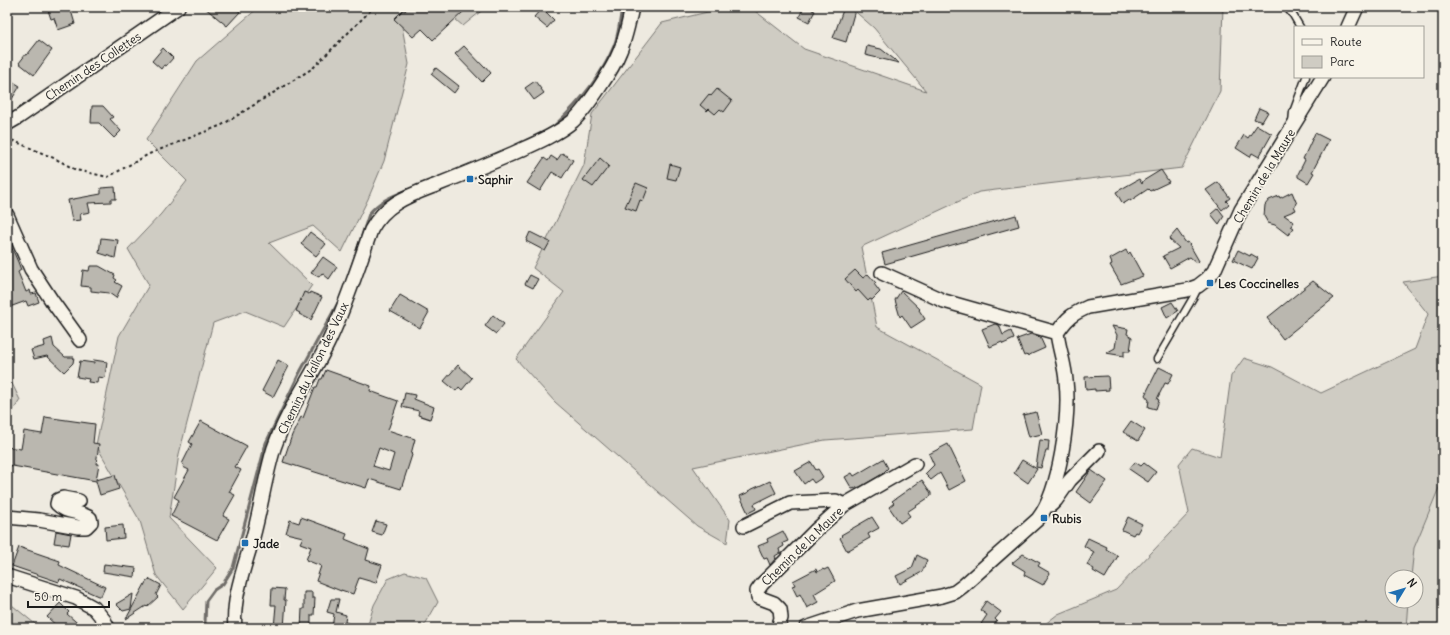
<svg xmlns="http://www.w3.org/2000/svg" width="1450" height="635" font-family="Delius,sans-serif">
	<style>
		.built { fill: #dedbd1 }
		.green { fill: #cfccc3; stroke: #767470 }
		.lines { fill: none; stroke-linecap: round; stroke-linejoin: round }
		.stream { stroke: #6f6d69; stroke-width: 3 }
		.building { fill: #bab7af; stroke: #1c1c1c; fill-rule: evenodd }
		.service-casing { stroke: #1c1c1c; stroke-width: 9 }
		.minor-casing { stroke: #1c1c1c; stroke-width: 16 }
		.path { stroke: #1c1c1c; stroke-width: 2; stroke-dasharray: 3 3; stroke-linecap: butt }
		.service { stroke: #f7f3e8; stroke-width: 6 }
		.minor { stroke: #f7f3e8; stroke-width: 13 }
		.poi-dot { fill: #1f6fb2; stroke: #f7f3e8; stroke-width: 1.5 }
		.labels { text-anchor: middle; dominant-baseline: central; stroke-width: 3.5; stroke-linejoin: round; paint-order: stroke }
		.street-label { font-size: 12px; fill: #1c1c1c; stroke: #f7f3e8 }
		.poi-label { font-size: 12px; font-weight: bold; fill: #1c1c1c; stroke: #f7f3e8; text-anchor: start }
	</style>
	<rect width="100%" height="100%" fill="#eeeae0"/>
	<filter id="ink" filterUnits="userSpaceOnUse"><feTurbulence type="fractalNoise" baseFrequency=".025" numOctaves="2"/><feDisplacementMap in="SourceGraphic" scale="8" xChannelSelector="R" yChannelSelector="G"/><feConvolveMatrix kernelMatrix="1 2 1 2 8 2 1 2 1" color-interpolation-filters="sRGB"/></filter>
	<g filter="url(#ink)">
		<path class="built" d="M1443,478V628H1406L1408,601H1416V577H1411L1414,548Z"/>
		<path class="green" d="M259,7H407L400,16L409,64L384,161L368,199L342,252L313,226L269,243L312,285L284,327L245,311L213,323L179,454L169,518L217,568L183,609L156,575L140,521L96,445L119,336L149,285L128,249L161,214L187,181L146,140L197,61Z
			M441,7H486L463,26Z
			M728,7H750L804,49L926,91L874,28L850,7H997V11L1032,7H1223L1220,91L1182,168L979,192L861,247L877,327L981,384L973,429L825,440L693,467L730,520L727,543L697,526L555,402L516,359L564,292L533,268L584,165L592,114L662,23Z
			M1443,276V478L1414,548L1411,577H1392V601H1408L1406,628H1040L1058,614L1116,590L1189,513L1179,464L1192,448L1220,457L1231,376L1244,358L1272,367L1321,393L1415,349L1428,314L1403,282Z
			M7,373L20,400L7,420Z
			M405,572L426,578L438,602L423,628H367L374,605L388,579Z
			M7,601L40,628H7Z"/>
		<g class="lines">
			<path class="stream" d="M555,125C579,103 601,77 614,46C619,34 620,20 622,7
				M349,275L369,214C378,202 392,196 406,191
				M207,628L205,623L206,601L214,590L223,584L233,568L266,443L299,374L339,301"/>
		</g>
		<path class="building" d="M47,7H70L75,24L58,30L54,18L51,19Z
			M204,7H234L240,12L227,26Z
			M409,7H457L463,12L433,40L422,29L413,37L394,19L403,10L405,11Z
			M804,7H814L812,10L815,11L809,22L799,17Z
			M847,7L855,10L846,42L833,38L843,10L845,11Z
			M542,8L554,20L547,28L534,17Z
			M39,40L52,50L34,75L19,63L26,54L27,55Z
			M464,46L484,67L485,66L491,73L482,82L455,54Z
			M867,46L881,49L899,63L865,55Z
			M163,48L173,58L166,66L164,65L161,69L152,61Z
			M436,68L459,86L454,93L431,74Z
			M7,78L20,86L7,107Z
			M535,81L544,93L534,100L525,88Z
			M717,89L732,101L724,112L720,109L715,114L709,109L707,111L700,105L709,94L711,96Z
			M92,106H103L113,117L110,119L121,131L114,138L99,123H91Z
			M1259,108L1268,112L1262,122L1254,119Z
			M1257,125L1272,134L1259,157L1252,153L1250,157L1236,148L1244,135L1248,138Z
			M1315,133L1329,140L1312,172L1314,173L1308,183L1298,177V174L1305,160L1303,159Z
			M562,153L573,160L562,178L552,172L540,191L527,183L544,158L548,161L551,156L557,160Z
			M600,158L609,166L593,187L583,180Z
			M670,164L680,167L676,180L667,178Z
			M1161,170L1169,182L1150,191L1148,189L1130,201L1131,199L1123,204L1116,192L1139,179L1142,184L1143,181Z
			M1218,182L1230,198L1226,201L1229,204L1222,210L1206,190Z
			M636,183L648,188L643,201L640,200L636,211L625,207Z
			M115,187L116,199H111V202L88,203L90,212L80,214L81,220L72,221L68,200L101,194V188Z
			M1292,192L1297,204L1294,206L1296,210L1284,215L1294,222L1291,226L1294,228L1288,235L1275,225L1268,223L1264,216L1265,205L1269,200L1279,196L1280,198Z
			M1218,208L1224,216L1219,224L1211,214Z
			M1016,215L1019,226L885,264L882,253Z
			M1177,230L1186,243L1188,242L1199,261L1197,263L1190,257L1170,268L1163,256L1179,248L1169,239Z
			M310,232L326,244L316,256L301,244Z
			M530,232L550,242L545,251L526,241Z
			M7,237L18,262L21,270L18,272L26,292L30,290L31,294L36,293L39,302L28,306L26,301L7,308Z
			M101,238L118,240L115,258L99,253Z
			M1126,250L1128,254L1130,252L1143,276L1121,284L1110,265L1112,264L1110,259Z
			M1238,250L1250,256L1251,254L1258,258L1252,269L1233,260Z
			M323,257L337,267L329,279L322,273L319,277L311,273Z
			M90,266H99L115,275L114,278L117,280L115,282L122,286L116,298L109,293L91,291V287L81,286L83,270L89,271Z
			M855,270L863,278L868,274L876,283L874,284L880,292L872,300L870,299L868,301L858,290L856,292L845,279Z
			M530,275L538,279L533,288L525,284Z
			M1313,281L1334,298L1283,339L1267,318Z
			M901,291L920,309L919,310L925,319L911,328L902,315L900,317L895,300Z
			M304,292L309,294L310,292L322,297L311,320L299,314L300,313L296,311Z
			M400,295L429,312L420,328L390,311Z
			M1172,302L1178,311L1167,318L1162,307Z
			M493,315L504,324L496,334L485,326Z
			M995,324L999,325L1003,335L1011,331L1014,339L1003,344L1002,342L990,347L982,329Z
			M1112,326L1128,329L1127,334L1132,337L1130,351H1124V356L1106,353L1115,348L1117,335Z
			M1031,334L1040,337L1045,348L1027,356L1026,355L1024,356L1017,339Z
			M52,338L54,347L65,357H74L73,363L64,372L47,356L34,359L31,350L45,346L44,341Z
			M94,360L107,362L105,378L98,377L97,383L88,382L89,379L77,377L80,361L94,363Z
			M278,360L289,366L273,397L262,391Z
			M458,365L472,378L462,390L459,387L456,391L444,381Z
			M1159,367L1173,374L1168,384L1165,383L1157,399L1159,400L1156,409L1148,407L1149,400L1145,395Z
			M326,370L371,386L370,391L398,401L388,430L415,439L411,454L412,455L401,489L369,479L366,488L283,462L292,435L301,417L303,418L315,387H317L320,379H322ZM379,448L394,454L389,471L373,466Z
			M1108,376L1109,390L1095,391V389L1086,390L1085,377Z
			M405,393L415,395L414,399L434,407L430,419L418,415L419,411L402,407Z
			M1036,412L1042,434L1029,437L1023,415Z
			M45,417L95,424L93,443L99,444L96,464H99L96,480L115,475L119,489L100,495L96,481L7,465V447L21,449L24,431L42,434Z
			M201,421L247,446L235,467L241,470L229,492L235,495L223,516L229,519L217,540L171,516L179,500L174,497L189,470L183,467L184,465L182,464L192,444L189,442Z
			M1131,421L1145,430L1138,441L1123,432Z
			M1040,440L1049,441L1048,451H1046L1041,468L1036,467Z
			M948,444L966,481L949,490L940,473L931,480L925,474L934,465L929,454Z
			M883,459L888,468L881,475L860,487L852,489L845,477L852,473L854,476Z
			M1022,460L1037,469L1028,483L1014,473Z
			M811,462L816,470L818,469L823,477L814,483L811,479L804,484L795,471Z
			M1135,462L1141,466L1144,463L1156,472L1148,482L1129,469Z
			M1091,470L1107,481L1091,503L1076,492Z
			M922,480L931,493V496L907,512L910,516L900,523L889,507L894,503L892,501Z
			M770,481L776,493L754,504L756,509L748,513L740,496L749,492L748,491Z
			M301,517L347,534L345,539L369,549L366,560L382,565L376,583L359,578L353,594L341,590V591L316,581L321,566L306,560L311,547L300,543L303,537L286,533L290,520L299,523Z
			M872,517L879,528L868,534L870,538L868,539L847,551L840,538L842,536L841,535Z
			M1128,517L1142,524L1137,533L1135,532L1133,535L1122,530Z
			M376,521L386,524L382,535L372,532Z
			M123,525L124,538L106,540L105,527Z
			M56,531L71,534L69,545L54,543Z
			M783,531L788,541L783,543L784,546L779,549L780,553L775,556L776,558L770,565L767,558L764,559L758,546L768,542L767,539Z
			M1088,538L1107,547L1106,549L1118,556L1105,578L1093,571L1094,569L1087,565L1094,552L1084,546Z
			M19,547L60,561L59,565L105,587L101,596H98L60,579L59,582L12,566Z
			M1023,554L1040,563L1038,566L1050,573L1043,585L1024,575L1025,571L1012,563Z
			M917,555L927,560L922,572L900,584L896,576L912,568Z
			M104,564L136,568L135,577L103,572Z
			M828,568L835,581L814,594L818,602L807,608L800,594L797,596L792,586L795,585L793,581L816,569L817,572L823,569L824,570Z
			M150,579L161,585L156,595L158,597L147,607L146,606L126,619L146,582Z
			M272,588L285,589L284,600H286L284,628H274L276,605H271Z
			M304,592H312V598H315L314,615H311V626H310V628H301L302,609H304Z
			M133,594L131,609L123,611L116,604Z
			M331,599H339L336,612L346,615L345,622L360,628H332L334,614L327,612Z
			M986,601L1001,612L995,619L997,621L992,628H986L981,624L987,615L980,610Z
			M60,603L69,612L67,614L83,628H59L47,617Z"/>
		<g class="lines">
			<defs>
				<path id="service" d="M1286,7L1293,15L1300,27
					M1292,123L1293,112L1306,77
					M1157,359L1194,296L1198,288"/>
				<path id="minor" d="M1348,27L1357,7
					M7,124L19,117L178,7
					M7,215L31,269L52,301L80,340
					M882,273L944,301L1057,333
					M1051,505L1056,500L1070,480L1099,451
					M7,517L39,520L78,527H86L91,522L90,518C80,511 65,513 57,504L58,500L63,498L79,501
					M744,526L790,503L836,501L844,505
					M7,576L76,598L94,608L104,620L108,628
					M235,628C232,598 245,566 253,537C261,508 265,477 274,448C287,410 312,377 329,341C346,305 358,267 371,230C386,202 411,195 439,184C464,174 489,164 514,153C534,144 556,135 573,121C587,108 613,69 620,51C626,37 629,22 632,7
					M778,628L781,618L780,609L774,603L758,597L757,591L762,584L817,529L844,505L915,464
					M806,628L857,611L942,596L955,592L963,586L1038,519C1060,491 1070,416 1066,381C1065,365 1059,349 1057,333C1067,318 1072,314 1088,307L1187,290L1198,286L1207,279L1214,271L1241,210L1323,77"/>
			</defs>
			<use href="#service" class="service-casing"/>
			<use href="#minor" class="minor-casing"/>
			<path class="path" d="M7,138L56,159L76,170L108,177L149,154L222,125L313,68L374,7"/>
			<use href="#service" class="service"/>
			<use href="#minor" class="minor"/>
		</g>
	</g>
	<g class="poi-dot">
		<rect x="466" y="175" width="8" height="8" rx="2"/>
		<rect x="1206" y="279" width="8" height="8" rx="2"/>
		<rect x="1040" y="514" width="8" height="8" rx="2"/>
		<rect x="241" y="539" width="8" height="8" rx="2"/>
	</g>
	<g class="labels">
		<g class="street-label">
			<text transform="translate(93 66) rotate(-34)">Chemin des Collettes</text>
			<text transform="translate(1264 176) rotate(-59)">Chemin de la Maure</text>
			<text transform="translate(313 368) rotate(-64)">Chemin du Vallon des Vaux</text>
			<text transform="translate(802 546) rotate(-44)">Chemin de la Maure</text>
		</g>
		<g class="poi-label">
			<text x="478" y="179">Saphir</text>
			<text x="1218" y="283">Les Coccinelles</text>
			<text x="1052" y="518">Rubis</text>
			<text x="253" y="543">Jade</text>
		</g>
	</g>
	<rect width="1450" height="635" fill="none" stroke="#f7f3e8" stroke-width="24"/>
	<rect x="12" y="12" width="1426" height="611" fill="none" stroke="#1c1c1c" stroke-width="1.5" filter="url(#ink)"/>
	<rect x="1294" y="26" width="130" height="52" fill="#f7f3e8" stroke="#9f9d96"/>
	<rect x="1302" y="39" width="20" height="6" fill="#f7f3e8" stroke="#9f9d96"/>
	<text x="1330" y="46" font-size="12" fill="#1c1c1c">Route</text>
	<rect x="1302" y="56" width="20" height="12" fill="#cfccc3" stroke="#9f9d96"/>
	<text x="1330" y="66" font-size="12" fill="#1c1c1c">Parc</text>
	<g transform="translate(1404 589) rotate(52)"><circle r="19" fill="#f7f3e8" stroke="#9f9d96"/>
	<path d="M0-3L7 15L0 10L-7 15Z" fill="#1f6fb2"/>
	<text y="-6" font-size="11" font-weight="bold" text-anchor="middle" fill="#1c1c1c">N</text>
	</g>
	<path d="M28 601v6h81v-6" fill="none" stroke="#1c1c1c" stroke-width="2"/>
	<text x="34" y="601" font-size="12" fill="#1c1c1c" stroke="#f7f3e8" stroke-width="3" paint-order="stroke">50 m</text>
</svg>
